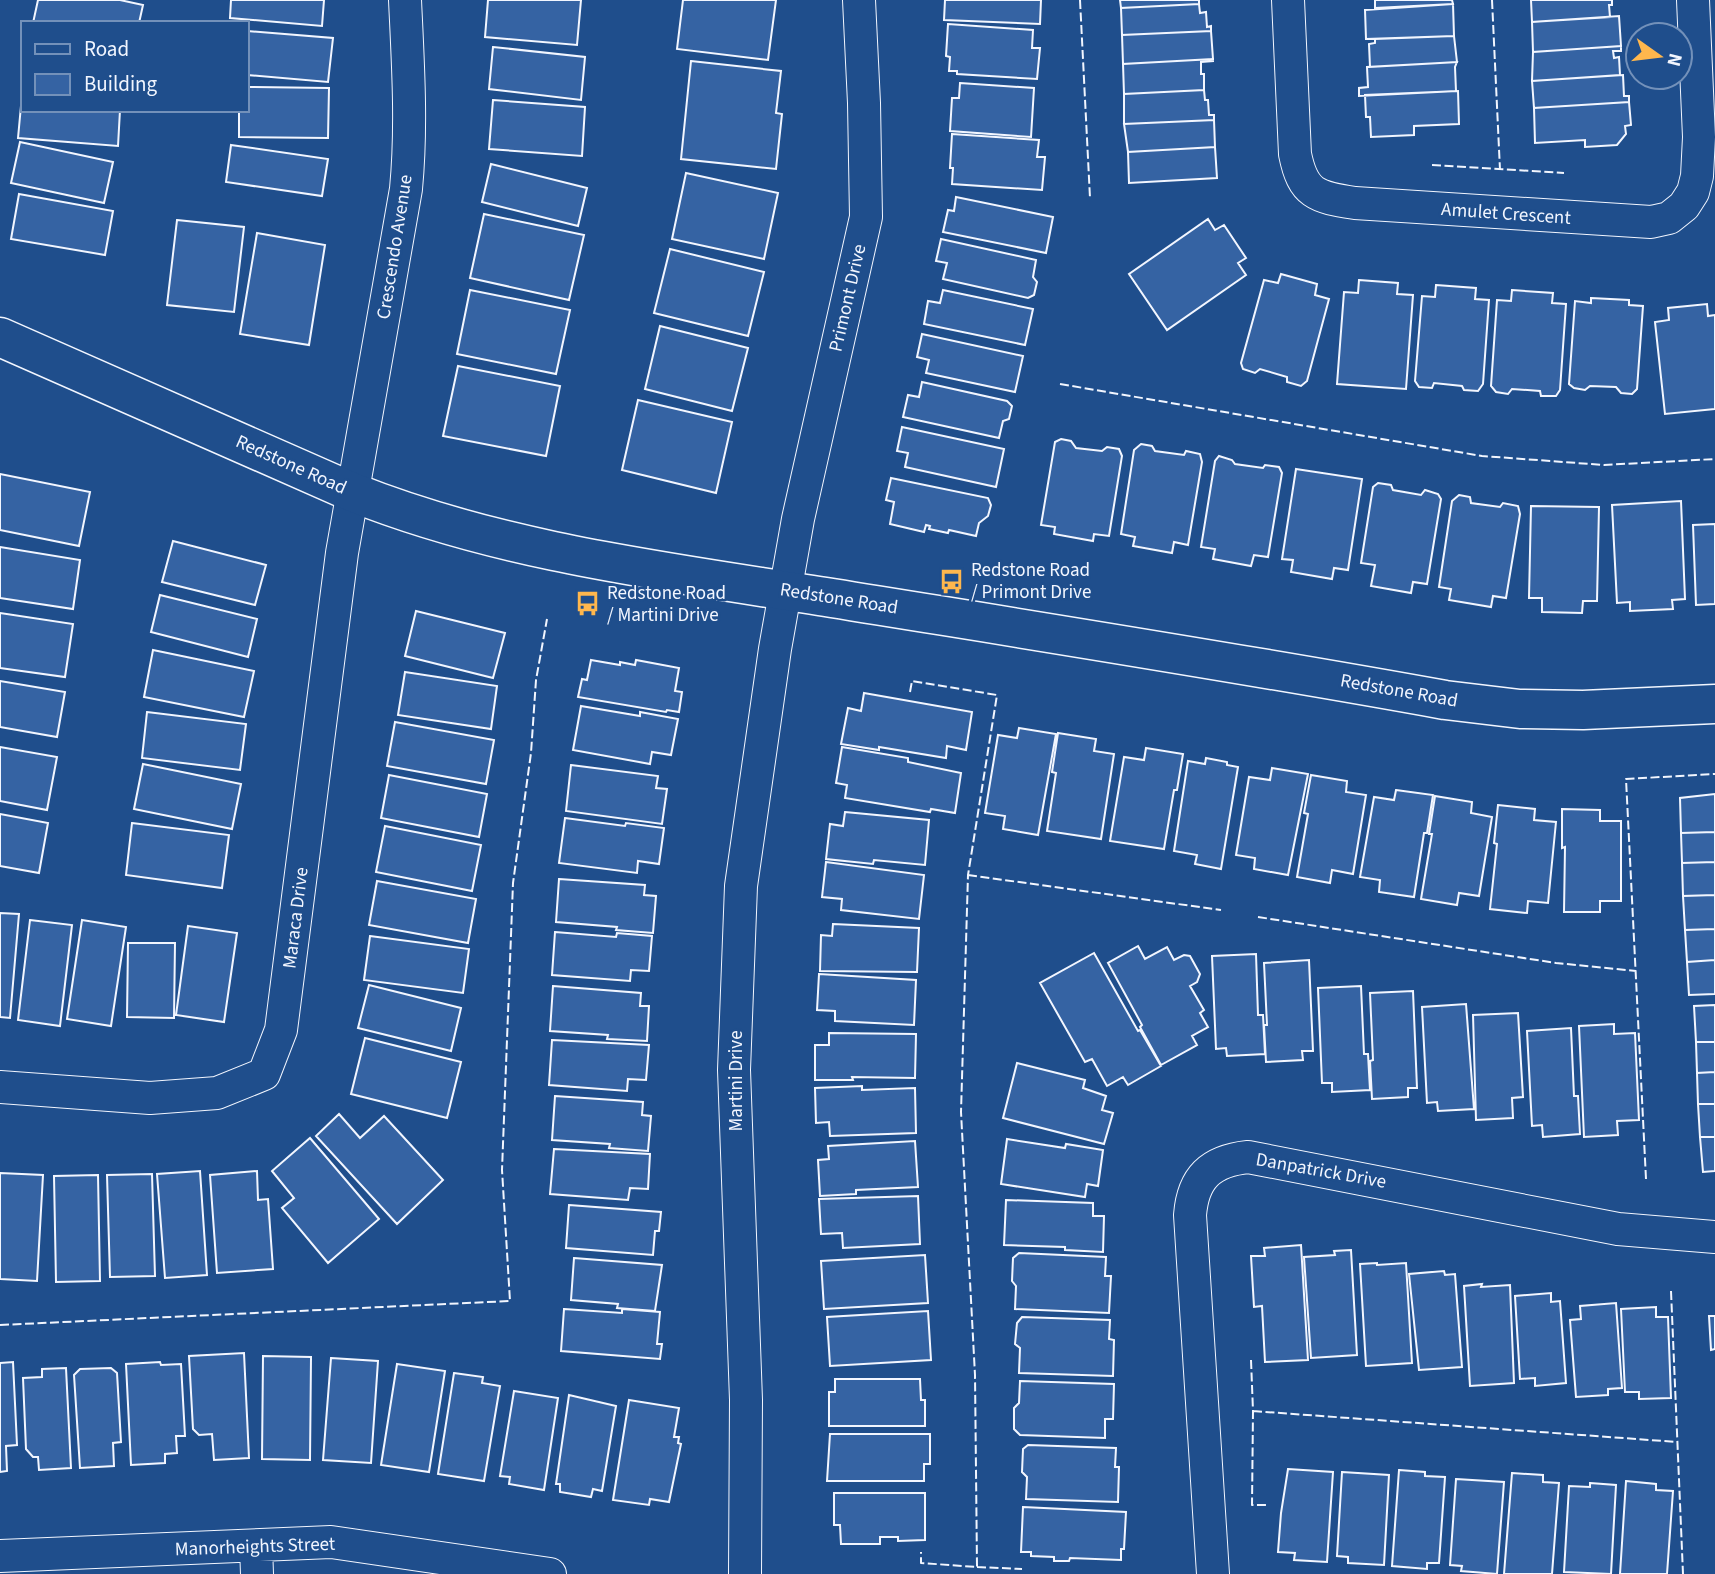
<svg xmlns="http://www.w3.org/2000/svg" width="1715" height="1574" font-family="'Source Sans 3',sans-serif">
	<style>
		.building { fill: #3563a3; stroke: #f2f6ff; stroke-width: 2 }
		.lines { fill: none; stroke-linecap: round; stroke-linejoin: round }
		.street-casing { stroke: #f2f6ff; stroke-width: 34 }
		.secondary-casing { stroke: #f2f6ff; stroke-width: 41 }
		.street { stroke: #1f4e8c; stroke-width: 32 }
		.secondary { stroke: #1f4e8c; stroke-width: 38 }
		.fence { stroke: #f2f6ff; stroke-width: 2; stroke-dasharray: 9 3.5; stroke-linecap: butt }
		.labels { text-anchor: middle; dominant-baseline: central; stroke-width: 5; stroke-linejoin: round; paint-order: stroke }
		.street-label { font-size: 19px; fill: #f2f6ff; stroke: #1f4e8c }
		.poi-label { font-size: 19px; fill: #f2f6ff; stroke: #1f4e8c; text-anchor: start }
	</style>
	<rect width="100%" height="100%" fill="#1f4e8c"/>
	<path class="building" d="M38,0H120L143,5L139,23H33Z
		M231,0H324L322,26L230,18Z
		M488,0H581L577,45L485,37Z
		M683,0H776L768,60L677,49Z
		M945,0H1041L1040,24L944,20Z
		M1120,0H1199V4L1121,8Z
		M1375,0H1452L1453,4L1375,8Z
		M1531,0H1612V5H1609L1610,17L1532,22Z
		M1199,4L1200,13L1206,12L1207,27L1211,26V31L1122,35L1121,8Z
		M1453,4L1454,36L1366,39L1365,10Z
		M1619,16L1621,46L1533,52L1532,22Z
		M948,24L1033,30L1032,48H1040L1037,79L957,74V71H949L950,57L946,56Z
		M247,31L333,38L328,82L247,75Z
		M1211,31L1213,59L1123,64L1122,35Z
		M1454,36L1457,62L1370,67L1369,44L1375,43V39Z
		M1621,46V51H1613L1614,58L1619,57L1620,75L1532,81L1533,52Z
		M493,47L585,57L581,100L489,89Z
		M1213,59V61L1201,62V74H1204V90L1124,94L1123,64Z
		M691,61L781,71L776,113L782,114L776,169L681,159Z
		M1457,62L1455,67L1456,91L1359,96V88L1368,87L1367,67Z
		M1623,75L1624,96H1629V102L1534,108L1532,81Z
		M960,83L1034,88L1031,137L950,131L952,98H959Z
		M247,87L329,88L328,138L239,137V110H247Z
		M1204,90L1205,100H1208L1209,115H1214V120L1124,124V94Z
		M1458,91L1459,124L1414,126V135L1371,137L1370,117H1366L1365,95Z
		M22,95L23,110H120L118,146L18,138Z
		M493,100L585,107L582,156L489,149Z
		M1629,102L1631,125L1625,126L1626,134L1617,145L1585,147V140L1535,143L1534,108Z
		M1214,120L1215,147L1128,152L1124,124Z
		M952,134L1039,140L1037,157H1045L1042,190L952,184L953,168H950Z
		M20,142L113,162L104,203L11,183Z
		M231,145L328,159L322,196L226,182Z
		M1215,147L1217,178L1129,183L1128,152Z
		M491,164L587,188L578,226L482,202Z
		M686,173L778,193L764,259L672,239Z
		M19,194L113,211L105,255L11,239Z
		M956,197L1053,217L1046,253L943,232L948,210L954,211Z
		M484,214L584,235L569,300L470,278Z
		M1208,219L1215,230L1224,225L1246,258L1238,263L1246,275L1167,330L1129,274Z
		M177,220L244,227L234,312L167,305Z
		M257,233L325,245L309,345L240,334Z
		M941,239L1036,260L1033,277L1037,282L1034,295L1028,298L943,279L947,263L936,261Z
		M670,249L764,272L748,336L654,313Z
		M1281,274L1317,284L1315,295L1329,299L1307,381L1301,386L1287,382V377L1260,369L1255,373L1243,369L1241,363L1264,280L1278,283Z
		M1359,280L1398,283L1397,294L1413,295L1406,389L1337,384L1344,292L1358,293Z
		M1436,285L1476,288L1475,299L1489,300L1483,384L1478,391L1464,390L1462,386L1434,383L1432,388L1419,387L1415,381L1422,296L1435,297Z
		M470,290L570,310L556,374L457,354Z
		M943,290L1033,309L1025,345L924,324L928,301L940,303Z
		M1512,290L1553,293L1552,303L1566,304L1560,390L1556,396H1541L1540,391L1512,389L1508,394L1496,392L1491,386L1497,300L1511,301Z
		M1591,298L1629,300V305L1643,306L1637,389L1632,394L1621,393L1616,387L1590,386L1585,390L1574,388L1569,384L1575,301L1591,303Z
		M1707,304L1708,316L1715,315V409L1665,414L1655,322L1669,320L1668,308Z
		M660,326L748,348L732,411L645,389Z
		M922,334L1023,356L1015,392L926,373L929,360L917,357Z
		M458,366L560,386L546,456L443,436Z
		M922,382L1007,401L1012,406L1009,419L1003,421L999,438L903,417L908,395L919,397Z
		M638,400L732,422L716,493L622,470Z
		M902,427L1004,449L996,487L905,467L908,453L897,451Z
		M1061,439L1071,441L1076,448L1102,451L1107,447L1119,449L1122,456L1109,536L1094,534L1093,541L1054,534L1055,527L1041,525L1055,442Z
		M1141,444L1152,446L1155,451L1184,455L1186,451L1200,454L1202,462L1188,545L1174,542L1172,553L1133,546L1135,537L1121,534L1134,450Z
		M1219,456L1232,460L1235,464L1263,468L1265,465L1279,467L1282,473L1268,557L1254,555L1251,566L1213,559L1215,549L1201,547L1215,461Z
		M1296,469L1362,479L1348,570L1334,568L1332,579L1291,572L1293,560L1282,559Z
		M0,474L90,492L79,546L0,530Z
		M891,478L988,498L991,505L988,516L979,523L976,536L949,530L948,533L929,529L930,526L926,525L924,532L890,524L894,502L886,500Z
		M1378,483L1391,485L1393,490L1421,495L1425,490L1438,494L1441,499L1427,584L1413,582L1411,593L1371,586L1375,565L1361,563L1373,487Z
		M1459,495L1470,497L1471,503L1500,507L1503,503L1518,506L1520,514L1506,598L1493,596L1491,607L1449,600L1451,589L1439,587L1452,501Z
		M1681,501L1685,599L1672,600L1673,609L1630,611V602L1617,603L1612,505Z
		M1531,506L1599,507L1597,601H1583L1582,613L1542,612V598H1529Z
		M1715,524V604L1696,605L1693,525Z
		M173,541L266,565L255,605L162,582Z
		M0,547L80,560L73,609L0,598Z
		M160,595L257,619L248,657L151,632Z
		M416,611L505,633L493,678L405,656Z
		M0,613L73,624L65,677L0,668Z
		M153,650L254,671L244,717L144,697Z
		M591,660L620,665V662L635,665L636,660L679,668L675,691L682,692L679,712L667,710L666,712L578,697L582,679L587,680Z
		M405,672L497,686L491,729L398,715Z
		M0,681L65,692L57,737L0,727Z
		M864,693L972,712L966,750L947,746L946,758L879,747V750L841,744L848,708L861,711Z
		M581,706L640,716V712L678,719L671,755L652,752L650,764L573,750Z
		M147,712L246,724L240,770L142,758Z
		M395,722L494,740L486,784L387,766Z
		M1019,728L1056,734L1038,835L1003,829L1005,816L985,813L998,735L1017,738Z
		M1058,733L1096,739L1094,751L1114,754L1101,839L1047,831L1056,773L1052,772Z
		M0,747L57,757L47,810L0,801Z
		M842,747L908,758V762L961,773L955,813L931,809L930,812L845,798L847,785L836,783Z
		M1146,748L1183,754L1177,790H1174L1164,849L1110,841L1124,757L1144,760Z
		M1206,758L1227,762V765L1238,767L1221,869L1195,864L1197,855L1174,851L1188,761L1205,764Z
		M143,764L241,784L232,829L134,809Z
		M571,765L658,776L656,788L667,789L662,824L566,811Z
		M1272,768L1308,774L1288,875L1254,869L1255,858L1236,855L1249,777L1270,780Z
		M389,775L487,794L479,837L381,818Z
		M1311,775L1347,781L1346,792L1366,795L1353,874L1332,870L1330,883L1297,877L1308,814L1304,813Z
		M1396,790L1433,795L1427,833H1424L1414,897L1379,892L1380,880L1360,877L1374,797L1394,800Z
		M1715,794V832L1681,833L1680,798Z
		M1435,796L1472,802L1471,813L1492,817L1479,896L1459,893L1457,905L1421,899L1432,834H1429Z
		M1498,805L1535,809L1534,820L1556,822L1548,903L1528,901L1527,913L1490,909L1497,844L1494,843Z
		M1562,809L1600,810V821H1621V901H1600V912H1564L1565,847L1562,848Z
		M845,812L929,820L925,865L874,860L873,864L826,859L830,824L843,826Z
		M0,814L48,823L39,873L0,866Z
		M565,818L625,826L626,823L664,828L659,864L638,861L637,873L559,863Z
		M132,823L229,835L222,888L126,875Z
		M385,826L481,845L472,891L376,872Z
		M1715,832V862L1682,863L1681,833Z
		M826,862L924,875L919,919L841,910L842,899L822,897Z
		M1715,862V895L1683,896L1682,863Z
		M559,879L645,885L644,895L656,896L653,933L616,930L617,927L556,922Z
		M377,881L476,899L468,943L369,925Z
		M1715,895V929L1685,930L1683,896Z
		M0,913L19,914L10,1018L0,1017Z
		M30,920L72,925L60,1026L18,1020Z
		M82,920L126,927L111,1026L67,1019Z
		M833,924L919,928L917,972L820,971L821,935L832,936Z
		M188,926L237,933L224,1022L176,1015Z
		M1715,929V960L1687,962L1685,930Z
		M555,932L616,937L617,933L652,936L649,971L631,970L630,981L552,975Z
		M370,936L469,949L463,993L364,980Z
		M128,943H175L174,1018L127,1017Z
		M1138,946L1145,959L1167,947L1174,960L1184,955L1190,956L1200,974L1197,982L1190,986L1204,1010L1200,1013L1208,1027L1192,1036L1197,1045L1161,1065L1140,1027L1142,1025L1108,963Z
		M1094,953L1138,1031L1140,1030L1161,1066L1128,1085L1123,1077L1107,1086L1092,1059L1085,1062L1040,983Z
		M1256,954L1258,1015H1263L1265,1054L1227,1056L1226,1048L1216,1049L1212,956Z
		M1309,960L1313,1051H1302L1303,1060L1266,1062L1264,1025H1267L1264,963Z
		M1715,960V994L1689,995L1687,962Z
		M819,974L916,980L914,1025L835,1021V1011L817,1010Z
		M369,985L461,1008L451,1051L358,1028Z
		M553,986L641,993L640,1006H649L647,1041L607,1039L608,1035L550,1031Z
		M1361,986L1364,1054H1368L1370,1090L1332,1092V1083H1322L1318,988Z
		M1413,991L1417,1088H1408V1097L1372,1099L1370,1061L1373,1060L1370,993Z
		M1466,1004L1474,1109L1438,1111L1437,1102L1427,1103L1422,1007Z
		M1715,1005V1042H1696L1694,1006Z
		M1518,1013L1523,1097L1512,1098L1513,1118L1476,1120L1473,1015Z
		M1614,1024V1034L1635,1033L1639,1120L1617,1121L1618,1135L1584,1137L1579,1026Z
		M1571,1028L1574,1096H1578L1580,1134L1543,1137L1542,1125L1532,1126L1527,1031Z
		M829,1033L916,1034L915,1078L852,1077L853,1080H815V1045H829Z
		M365,1038L461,1062L447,1118L351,1094Z
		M552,1040L649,1045L646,1080L628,1079L627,1091L549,1085Z
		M1696,1042H1715V1072L1697,1073Z
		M1017,1063L1085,1080L1083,1088L1106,1096L1102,1110L1113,1113L1104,1144L1003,1118Z
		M1715,1072V1104H1698L1697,1073Z
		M862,1086V1090L915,1088L916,1133L830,1136L829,1122L816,1123L815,1088Z
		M555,1096L643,1102L642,1115L651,1116L648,1151L609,1148L610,1144L552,1140Z
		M1698,1104H1715V1137H1700Z
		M339,1114L360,1138L384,1116L443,1180L397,1224L316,1136Z
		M1700,1137H1715V1171L1703,1172Z
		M310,1138L379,1219L328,1263L282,1208L294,1198L272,1171Z
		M1007,1139L1065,1148L1066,1144L1103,1150L1098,1186L1087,1184L1085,1197L1001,1184Z
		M915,1141L918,1187L856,1190V1194L820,1196L818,1160L829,1159L828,1146Z
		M554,1149L650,1154L648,1189L630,1188L628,1200L550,1194Z
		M200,1171L207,1275L165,1278L157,1174Z
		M257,1171L258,1200L268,1199L273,1269L217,1273L210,1175Z
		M0,1173L43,1175L37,1281L0,1279Z
		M152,1174L155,1276L110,1277L107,1175Z
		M98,1175L100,1281L56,1282L54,1176Z
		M918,1196L920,1244L843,1248L842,1233L821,1234L819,1199Z
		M1006,1200L1093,1203V1216H1104L1103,1252L1065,1250V1247L1004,1245Z
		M569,1205L661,1212L659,1231H655L653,1255L566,1248Z
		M1301,1245L1308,1360L1265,1362L1262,1306L1254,1307L1251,1256H1265L1264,1248Z
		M1351,1250L1357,1355L1311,1358L1304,1257L1335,1255L1334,1251Z
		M1019,1253L1106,1257L1105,1276H1111L1109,1313L1015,1309L1016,1286L1012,1281L1013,1258Z
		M925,1255L928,1303L824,1309L821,1261Z
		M574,1258L662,1265L655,1311L617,1308L618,1304L571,1300Z
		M1377,1263V1265L1406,1263L1412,1363L1366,1366L1360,1264Z
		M1444,1271L1445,1275L1455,1274L1462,1367L1419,1370L1409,1274Z
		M1482,1284L1481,1287L1510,1285L1514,1383L1470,1386L1464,1286Z
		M1551,1293V1302L1560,1301L1566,1383L1535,1386V1378L1520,1379L1515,1296Z
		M1616,1303L1622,1388L1608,1389V1395L1576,1397L1570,1320L1581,1319L1580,1306Z
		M1656,1307V1317H1668L1671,1398L1639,1399V1392H1625L1621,1309Z
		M564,1309L622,1313V1309L660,1312L657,1344H662L660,1359L561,1351Z
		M928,1311L931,1360L830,1366L827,1317Z
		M1709,1316H1715V1349L1711,1350Z
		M1022,1317L1110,1320L1109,1339L1114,1340L1113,1376L1019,1373L1020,1348L1015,1344L1017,1323Z
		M244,1353L249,1458L214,1460L212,1434L199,1435L193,1429L189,1356Z
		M263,1356L311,1357L310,1460L262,1459Z
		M331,1358L378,1361L371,1463L323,1460Z
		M13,1362L17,1445L6,1446L7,1471L0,1472V1363Z
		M160,1362L161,1365L181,1364L185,1436H176L177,1453L165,1454V1463L131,1465L126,1364Z
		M397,1364L445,1371L429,1472L381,1465Z
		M66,1368L71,1468L39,1470L38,1457H33L26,1449L23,1378L42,1377V1369Z
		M111,1368L117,1373L121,1442L113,1443L114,1466L80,1468L74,1375L80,1369Z
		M454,1373L483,1377L482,1383L500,1386L484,1481L438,1474Z
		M835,1379H920L921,1400H925V1426H829V1392H835Z
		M1020,1381L1114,1384L1113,1419H1105V1438L1020,1435L1014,1429V1408L1019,1403Z
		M514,1391L558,1398L544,1490L509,1484L510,1477L500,1476Z
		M569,1395L616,1406L602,1491L593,1489L591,1497L560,1492V1484H556Z
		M629,1400L679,1408L674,1437H679L678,1443L681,1444L669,1502L650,1499L649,1505L613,1500Z
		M830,1434H930V1464H924V1481H827Z
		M1028,1445L1116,1448L1115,1467H1119L1118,1502L1026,1499L1027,1477L1022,1472L1023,1449Z
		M1288,1469L1333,1472L1327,1562L1294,1560L1295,1553L1278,1552L1281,1513Z
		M1399,1470L1425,1472V1476L1445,1477L1439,1563H1427V1569L1392,1566Z
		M1342,1472L1389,1475L1384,1565L1348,1563V1557L1337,1556Z
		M1512,1473L1543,1475V1482L1559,1483L1552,1574H1504Z
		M1456,1479L1504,1482L1497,1574L1461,1571L1462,1566L1450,1565Z
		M1626,1481L1656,1484V1490L1673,1491L1667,1574H1620Z
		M1590,1483L1616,1485L1611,1574L1564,1572L1569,1486L1590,1487Z
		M834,1493H925V1540L898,1541V1537H880V1544H841L840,1525H834Z
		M1023,1507L1126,1512L1124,1549H1121V1560L1070,1558L1069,1561H1054V1557L1031,1556V1552H1021Z"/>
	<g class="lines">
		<defs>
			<path id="street" d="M1288,0L1295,154C1303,194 1316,197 1355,203L1651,222L1669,218L1684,206L1693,192L1697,176L1699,137L1693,0
				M0,1087L150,1098L217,1093L264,1074L281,1030L342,553L406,189C412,126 408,64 405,0
				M256,1546L257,1574
				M0,1556L331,1542L550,1574
				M745,1574L746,1400L734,1070L741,886L775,649L798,519L866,217L864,103L859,0
				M1213,1574L1190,1215C1193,1178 1210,1161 1248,1157L1618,1229L1715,1237"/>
			<path id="secondary" d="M0,337L352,492C505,553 670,572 832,598C1036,631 1241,663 1445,700L1520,709L1583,710L1715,704"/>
		</defs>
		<use href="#street" class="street-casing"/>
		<use href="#secondary" class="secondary-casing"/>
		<use href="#street" class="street"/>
		<use href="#secondary" class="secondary"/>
		<path class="fence" d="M1080,0L1090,198
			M1492,0L1500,170
			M1432,165L1564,173
			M1060,384L1482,456L1604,465L1715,459
			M910,692L912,681L997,695L968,875L961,1112L975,1375L977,1567L921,1563V1552
			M968,875L1221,910
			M1258,917L1556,963L1636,971
			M1646,1179L1626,779L1715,774
			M1671,1291L1683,1574
			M0,1325L510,1301L502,1170L513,883L531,753L536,680L547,619
			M1251,1360L1253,1411L1252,1505H1268
			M1253,1411L1677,1442
			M977,1567L1022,1569"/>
	</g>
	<defs>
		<symbol id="bus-bare" viewBox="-9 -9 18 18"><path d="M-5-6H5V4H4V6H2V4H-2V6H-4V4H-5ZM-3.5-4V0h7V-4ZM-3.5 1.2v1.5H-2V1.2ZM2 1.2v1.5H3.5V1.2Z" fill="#ffb74d" stroke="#1f4e8c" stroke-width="2.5" paint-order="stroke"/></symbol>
	</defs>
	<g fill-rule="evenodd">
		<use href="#bus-bare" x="934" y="564" width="35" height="35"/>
		<use href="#bus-bare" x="570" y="586" width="35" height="35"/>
	</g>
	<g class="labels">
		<g class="street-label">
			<text transform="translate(1506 214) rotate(4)">Amulet Crescent</text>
			<text transform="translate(395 247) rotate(-81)">Crescendo Avenue</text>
			<text transform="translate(848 298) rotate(-77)">Primont Drive</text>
			<text transform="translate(291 465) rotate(24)">Redstone Road</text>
			<text transform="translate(839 599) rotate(9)">Redstone Road</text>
			<text transform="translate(1399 691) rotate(10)">Redstone Road</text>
			<text transform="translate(296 918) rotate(-83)">Maraca Drive</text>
			<text transform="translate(736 1081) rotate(-90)">Martini Drive</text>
			<text transform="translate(1321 1171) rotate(10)">Danpatrick Drive</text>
			<text transform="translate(255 1547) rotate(-2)">Manorheights Street</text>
		</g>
		<g class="poi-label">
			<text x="971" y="570">Redstone Road<tspan x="971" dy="22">/ Primont Drive</tspan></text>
			<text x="607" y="593">Redstone Road<tspan x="607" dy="22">/ Martini Drive</tspan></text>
		</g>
	</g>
	<rect x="21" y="21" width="228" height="91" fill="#1f4e8c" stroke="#7391ba" stroke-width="2"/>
	<rect x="35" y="44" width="35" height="10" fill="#1f4e8c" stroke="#7391ba" stroke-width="2"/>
	<text x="84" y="56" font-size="21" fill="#f2f6ff">Road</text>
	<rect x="35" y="74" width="35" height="21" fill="#3563a3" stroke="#7391ba" stroke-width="2"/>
	<text x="84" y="91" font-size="21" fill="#f2f6ff">Building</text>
	<g transform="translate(1659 56) rotate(104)"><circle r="33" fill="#1f4e8c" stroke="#7391ba" stroke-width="2"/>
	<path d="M0-5L12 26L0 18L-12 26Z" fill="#ffb74d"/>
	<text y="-10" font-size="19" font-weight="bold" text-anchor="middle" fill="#f2f6ff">N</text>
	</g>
</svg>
